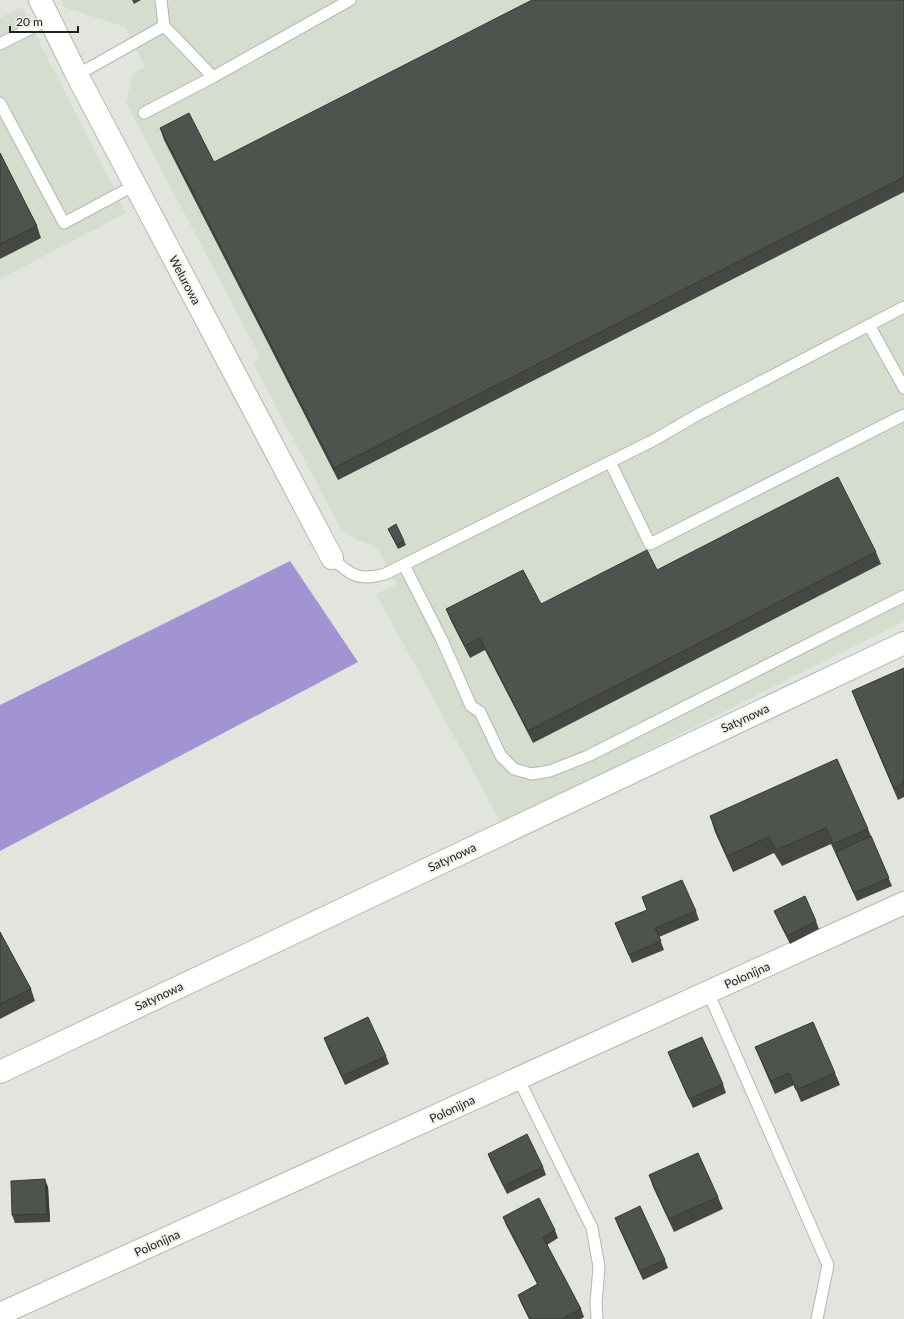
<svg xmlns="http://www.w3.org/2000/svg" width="904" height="1319" font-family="Lato,sans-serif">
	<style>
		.built { fill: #d5ddce }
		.forest { fill: #a293d3 }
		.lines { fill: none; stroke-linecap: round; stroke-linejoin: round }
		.lane-casing { stroke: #b3b7b0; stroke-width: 13 }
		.street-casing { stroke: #b3b7b0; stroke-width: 24 }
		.lane { stroke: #fff; stroke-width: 11 }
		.street { stroke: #fff; stroke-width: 22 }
		.wall { fill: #444742 }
		.shaded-wall { fill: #373a36 }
		.building { fill: #4f534d; stroke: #373a36 }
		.labels { text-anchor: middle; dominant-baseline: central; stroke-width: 4; stroke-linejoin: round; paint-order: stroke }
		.street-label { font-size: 12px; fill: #20221f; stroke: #eef2ea }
	</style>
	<rect width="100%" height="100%" fill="#e1e5dd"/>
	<path class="built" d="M61,0H904V621L502,824L376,594L396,585L381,555L375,546L358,540L342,531L253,363L261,358L126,103L133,73L145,67L125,27L64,7Z
		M22,7L126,213L0,279V18Z"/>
	<path class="forest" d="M290,561L358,662L0,851V705Z"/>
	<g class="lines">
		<defs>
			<path id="lane" d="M161,0L164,26
				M0,44L49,19
				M77,75L164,26L213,77L350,0
				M0,103L64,223L135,185
				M144,113L213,77
				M869,325L904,388
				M610,462L650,544L904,415
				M332,558C351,576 359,581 385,574L654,440L697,415L904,307
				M404,565L442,640L471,706L480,712L501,756L514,769L532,774L550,771L588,756L904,596
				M708,992L828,1265L817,1319
				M518,1078L592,1228L599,1267L596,1303L597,1319"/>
			<path id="street" d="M40,0L77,75L332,558
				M0,1072L904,643
				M0,1314L904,903"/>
		</defs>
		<use href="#lane" class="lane-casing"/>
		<use href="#street" class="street-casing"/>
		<use href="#lane" class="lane"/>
		<use href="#street" class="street"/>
	</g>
	<path class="wall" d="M132,0H141L134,4Z
		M904,0V192L338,480L164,140L160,128L214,162Z
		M0,153L37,226L41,238L0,259Z
		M388,529L404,541L406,545L398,549Z
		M876,552L881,564L533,743L485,650L470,658L451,621L446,609L541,604L657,570Z
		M904,668V797L898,800L857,704L852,691Z
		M710,816L868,829L892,886L857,901L831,844L782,866L774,853L733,872L715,832Z
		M647,910L696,911L699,920L659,937L664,950L632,963L615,923Z
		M774,911L816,921L819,929L790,944L778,920Z
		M0,932L31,989L35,1001L0,1019Z
		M324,1038L386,1056L389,1064L345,1085L327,1046Z
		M755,1047L835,1073L840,1085L801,1102L794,1085L775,1094L760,1059Z
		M668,1052L723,1084L726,1093L693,1108L671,1060Z
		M488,1154L543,1167L546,1175L507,1194L491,1162Z
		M649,1175L718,1197L723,1209L674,1232L653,1187Z
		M48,1187L50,1222L15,1223L12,1215Z
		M503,1217L555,1230L558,1238L547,1245L581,1309L584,1317L581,1319H529L521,1303L518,1295L537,1284L506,1225Z
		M615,1218L665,1260L668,1268L643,1280L618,1226Z"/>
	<path class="shaded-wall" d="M45,1179L48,1187L50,1222L47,1214Z"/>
	<path class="building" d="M532,0H904V177L334,468L160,128L189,113L214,162Z
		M0,153L37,226L0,244Z
		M838,477L876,552L528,731L480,638L465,646L446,609L523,570L541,604L647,550L657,570Z
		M396,524L404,541L397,545L388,529Z
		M904,668V783L894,788L852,691Z
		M837,759L868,829L833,844L826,828L776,850L769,837L727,856L710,816Z
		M871,836L889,878L854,893L836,852Z
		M682,880L696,911L655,928L661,941L629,955L615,923L647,910L642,897Z
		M805,896L816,921L787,936L774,911Z
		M0,932L31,989L0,1004Z
		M368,1017L386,1056L342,1076L324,1038Z
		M813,1022L835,1073L796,1090L789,1073L771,1081L755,1047Z
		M702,1037L723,1084L689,1099L668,1052Z
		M527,1134L543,1167L504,1186L488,1154Z
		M698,1153L718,1197L669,1219L649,1175Z
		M45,1179L47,1214L12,1215L11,1181Z
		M539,1198L555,1230L543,1237L581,1309L561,1319H530L518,1295L538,1284L503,1217Z
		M640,1206L665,1260L640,1271L615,1218Z"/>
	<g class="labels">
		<g class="street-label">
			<text transform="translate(185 280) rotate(62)">Welurowa</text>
			<text transform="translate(745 718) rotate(-25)">Satynowa</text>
			<text transform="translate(452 857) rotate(-25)">Satynowa</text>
			<text transform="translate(747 975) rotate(-24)">Polonijna</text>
			<text transform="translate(159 996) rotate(-25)">Satynowa</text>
			<text transform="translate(452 1109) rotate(-25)">Polonijna</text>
			<text transform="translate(157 1243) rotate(-24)">Polonijna</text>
		</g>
	</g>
	<path d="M10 26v6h68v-6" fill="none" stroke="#20221f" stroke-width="2"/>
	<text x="16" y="26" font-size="12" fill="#20221f" stroke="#eef2ea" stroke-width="3" paint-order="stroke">20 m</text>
</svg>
